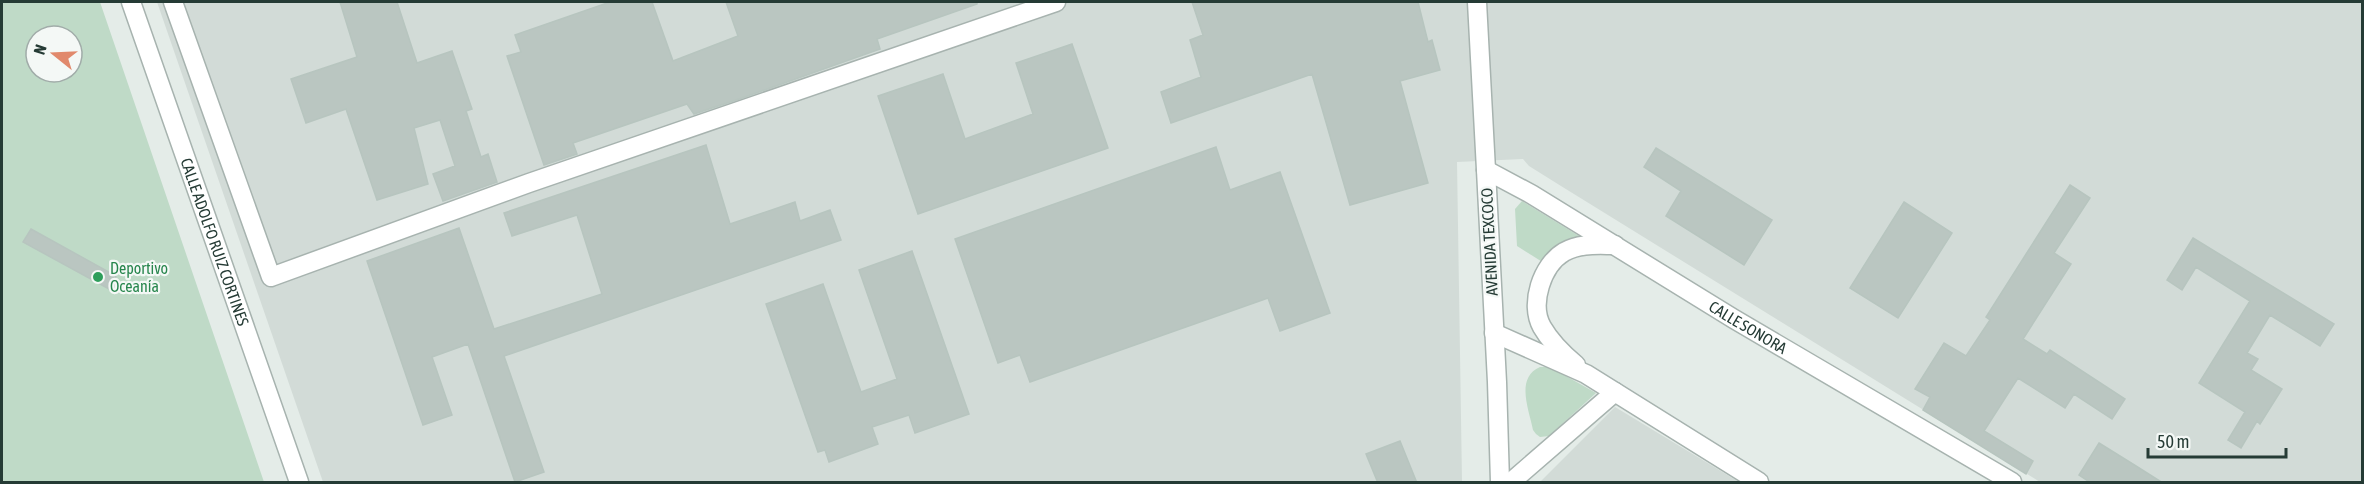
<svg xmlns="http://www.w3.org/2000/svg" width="2364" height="484" font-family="'Asap Condensed',sans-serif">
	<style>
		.built { fill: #d2dbd7 }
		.green { fill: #bfdac7; fill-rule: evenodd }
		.building { fill: #bac6c1; stroke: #b7c5bf; stroke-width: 1.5 }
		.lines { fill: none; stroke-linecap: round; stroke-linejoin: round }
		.minor-casing { stroke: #a7b3af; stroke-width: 21 }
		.tertiary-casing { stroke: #a7b3af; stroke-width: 21 }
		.minor { stroke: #fff; stroke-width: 18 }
		.tertiary { stroke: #fff; stroke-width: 18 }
		.leisure-dot { fill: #2e9e5b; stroke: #f4f8f6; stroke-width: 2 }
		.labels { text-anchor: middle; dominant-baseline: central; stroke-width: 4.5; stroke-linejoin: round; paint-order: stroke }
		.street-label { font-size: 16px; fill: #253b35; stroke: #f4f8f6 }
		.leisure-label { font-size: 16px; fill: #27864d; stroke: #f4f8f6; text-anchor: start }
	</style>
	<rect width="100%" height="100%" fill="#e4ece8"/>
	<path class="built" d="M157,2H2362V482H2040L1561,186L1529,166L1523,159L1457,162L1462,482H323Z
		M1615,407L1739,482H1540Z"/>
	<path class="green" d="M2,2H100L264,482H2ZM36,36H72V72H36Z
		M1522,201L1579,236L1563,246L1544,263L1517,246L1515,209Z
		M1540,367H1550L1596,393L1549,436L1540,437L1536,434L1533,430C1529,409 1515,378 1540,367Z"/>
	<path class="building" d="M340,2H397L417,63L452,51L472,109L466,111L481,157L488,154L497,182L443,201L433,174L455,166L440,120L414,128L428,184L377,200L346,109L306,123L291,79L357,57Z
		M610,2H652L673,61L738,36L726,2H977V4L877,39L880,49L739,99L694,114L687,104L573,143L577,154L544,165L507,56L521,52L515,35Z
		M1192,2H1418L1428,42L1432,40L1440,70L1400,81L1428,183L1350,205L1312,74L1171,123L1161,92L1201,77L1190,40L1203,35Z
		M1072,44L1108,148L918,214L878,96L943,74L965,139L1033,114L1016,63Z
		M706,145L730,224L795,202L800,221L830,210L841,240L504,356L544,472L515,482L468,344L432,357L452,415L423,425L367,261L459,228L494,329L602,294L577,215L512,236L504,213Z
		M1216,147L1230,190L1280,172L1330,313L1280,331L1268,298L1030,382L1020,355L998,363L955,239Z
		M1656,148L1772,220L1744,265L1666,216L1681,191L1644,167Z
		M2070,185L2090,198L2054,253L2071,264L2023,339L2047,354L2050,350L2125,399L2112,419L2074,394L2065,408L2018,378L1984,431L2033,461L2026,474L1923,410L1930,397L1915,389L1944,343L1966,356L1990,320L1986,317Z
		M1904,202L1952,233L1898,318L1850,288Z
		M31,229L116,276L109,289L23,242Z
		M2193,238L2334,324L2320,346L2270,315L2247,353L2258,359L2251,370L2282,389L2260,424L2257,421L2241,448L2228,440L2245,412L2199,383L2250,301L2196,267L2182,290L2167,280Z
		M912,251L969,414L915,433L909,415L872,427L878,444L829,462L825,450L818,452L766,304L823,284L861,392L897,379L859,270Z
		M1400,441L1417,483H1378L1366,454Z
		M2099,443L2136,466L2163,483H2091L2079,475Z"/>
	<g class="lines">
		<defs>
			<path id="minor" d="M173,2L271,277L529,183L1056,2
				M1477,2L1486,170"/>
			<g id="tertiary">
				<path id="s1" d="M131,2L299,482"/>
				<path d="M1494,333L1586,374L1759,482"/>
				<path d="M1576,365C1564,355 1550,341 1542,327C1529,304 1542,265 1564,252C1580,243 1598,245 1615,245"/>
				<path id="s2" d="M1500,482L1497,382L1486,170L1531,194L1734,319L2012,482"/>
				<path d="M1511,482L1615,392"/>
			</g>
		</defs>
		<use href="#minor" class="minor-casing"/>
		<use href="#tertiary" class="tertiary-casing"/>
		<use href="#minor" class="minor"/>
		<use href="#tertiary" class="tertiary"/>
	</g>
	<circle class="leisure-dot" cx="98" cy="277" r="6"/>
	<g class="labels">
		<g class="street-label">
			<text stroke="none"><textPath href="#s1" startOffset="254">CALLE ADOLFO RUIZ CORTINES</textPath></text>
			<text transform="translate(1489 242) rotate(-93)">AVENIDA TEXCOCO</text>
			<text stroke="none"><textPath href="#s2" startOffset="618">CALLE SONORA</textPath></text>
		</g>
		<g class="leisure-label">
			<text x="110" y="268">Deportivo<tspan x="110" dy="18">Oceanía</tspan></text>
		</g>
	</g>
	<rect width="2364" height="484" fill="none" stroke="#253b35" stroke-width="6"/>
	<g transform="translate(54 54) rotate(288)"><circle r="28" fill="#f4f8f6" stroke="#a1aca9" stroke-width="1.5"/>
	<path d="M0-4.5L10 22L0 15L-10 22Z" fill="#e1896c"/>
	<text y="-9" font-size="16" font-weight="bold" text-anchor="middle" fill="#253b35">N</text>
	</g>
	<path d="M2148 448v9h138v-9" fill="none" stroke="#253b35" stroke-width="3"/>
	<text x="2157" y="448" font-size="18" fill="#253b35" stroke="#f4f8f6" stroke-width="4.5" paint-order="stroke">50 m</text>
</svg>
